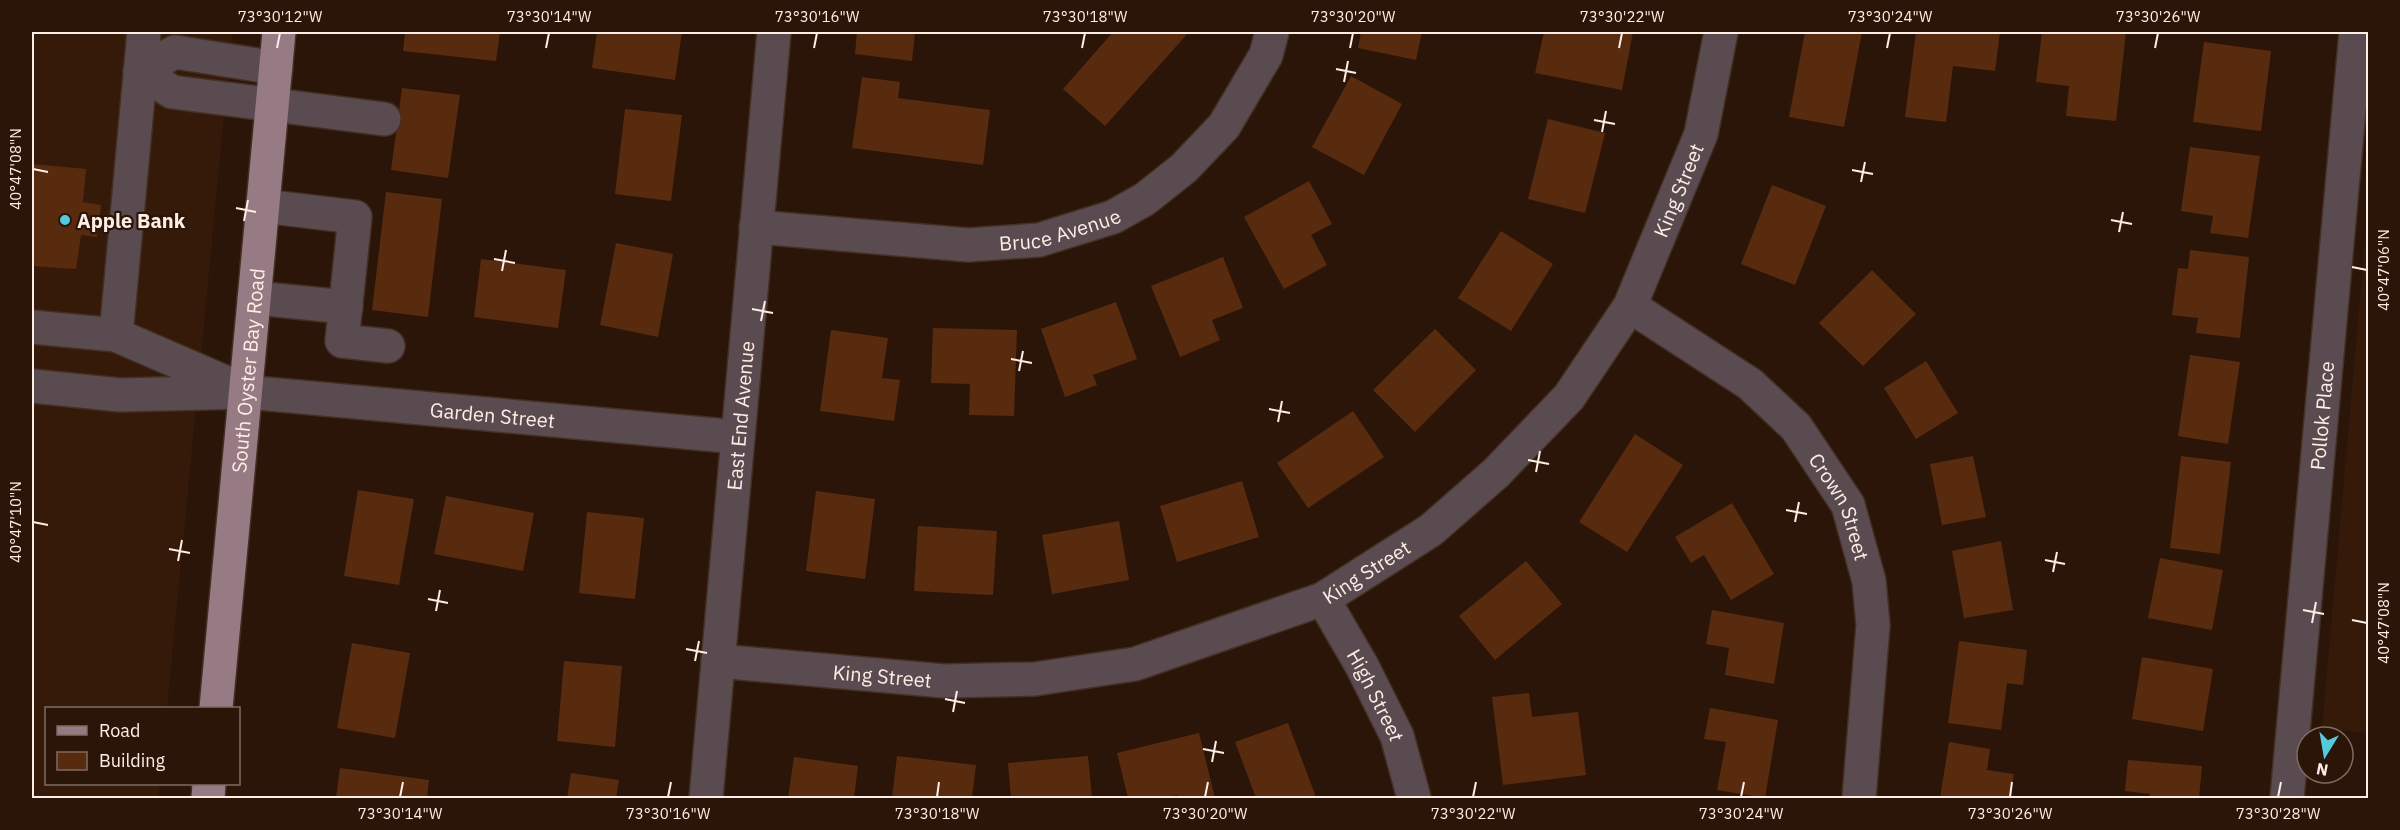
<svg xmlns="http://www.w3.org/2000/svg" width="2400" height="830" font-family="'IBM Plex Sans',sans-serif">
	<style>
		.built { fill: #361a09 }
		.building { fill: #582b0f }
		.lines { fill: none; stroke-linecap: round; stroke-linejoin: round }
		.minor-casing { stroke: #442f23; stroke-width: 36 }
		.major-casing { stroke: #442f23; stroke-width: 36 }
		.minor { stroke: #594b50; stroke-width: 33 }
		.major { stroke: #967b84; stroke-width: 33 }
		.ticks { fill: none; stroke: #feede5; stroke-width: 2 }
		.poi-dot { fill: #54cadd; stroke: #2b1509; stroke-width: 2 }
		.labels { text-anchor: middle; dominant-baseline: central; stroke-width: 4.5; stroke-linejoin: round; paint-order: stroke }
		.street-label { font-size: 20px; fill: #feede5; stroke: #2b1509 }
		.poi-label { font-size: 20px; font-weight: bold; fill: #feede5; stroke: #2b1509; text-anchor: start }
		.neatline { fill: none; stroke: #feede5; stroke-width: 2 }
		.ticks-label { font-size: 15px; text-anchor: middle; fill: #feede5 }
	</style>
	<rect width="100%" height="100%" fill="#2b1509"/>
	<path class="built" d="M32,32H232L167,708H46V784H160L158,798H32Z
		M2368,209V733L2322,729Z"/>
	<path class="building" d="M405,32H500L496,61L403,51Z
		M597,32H682L675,80L592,68Z
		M857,32H915L912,61L855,54Z
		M1113,32H1189L1105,126L1063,89Z
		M1361,32H1422L1416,60L1358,48Z
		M1544,32H1633L1622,90L1535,73Z
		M1805,32H1862L1844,127L1789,117Z
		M1916,32H2000L1995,71L1953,66L1946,122L1905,117Z
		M2042,32H2126L2116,121L2066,116L2069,86L2036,82Z
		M2204,42L2271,51L2261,131L2193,122Z
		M1351,76L1402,104L1364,175L1312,147Z
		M862,77L900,82L898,98L990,110L983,165L852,148Z
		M402,88L460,95L448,178L391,170Z
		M625,109L682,115L671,201L615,194Z
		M1548,119L1605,133L1585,213L1528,199Z
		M2190,147L2260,156L2248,238L2210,233L2213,216L2181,211Z
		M32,164L86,169L83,202L101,205L97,237L81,235L76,269L32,266Z
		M1309,181L1332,224L1311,235L1327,265L1284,289L1244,217Z
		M1772,185L1826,206L1795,285L1741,264Z
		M386,192L442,199L428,317L372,310Z
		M1501,231L1553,264L1511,331L1458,298Z
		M616,243L673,254L658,337L600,325Z
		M2190,250L2249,257L2240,338L2196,333L2198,318L2172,315L2178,268L2188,269Z
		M1223,257L1243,308L1212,320L1220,340L1180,357L1151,286Z
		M481,259L566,270L558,328L474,317Z
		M1872,270L1916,314L1863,366L1819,323Z
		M1116,302L1137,359L1093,375L1097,385L1065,397L1041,329Z
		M933,328L1017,330L1014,416L969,415L970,384L931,383Z
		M1435,329L1476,370L1415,432L1373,390Z
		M831,330L888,338L882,378L900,380L894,421L820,411Z
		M2190,355L2240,362L2228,444L2178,436Z
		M1926,361L1958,413L1916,439L1884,388Z
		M1353,411L1384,457L1308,508L1277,463Z
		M1635,434L1683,465L1627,552L1579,522Z
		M1973,456L1986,517L1942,525L1930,464Z
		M2181,456L2231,462L2220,554L2170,548Z
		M1242,481L1259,537L1177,562L1160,506Z
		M358,490L414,499L399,585L344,576Z
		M816,491L875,499L865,579L806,571Z
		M446,496L534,513L523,571L434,554Z
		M1732,503L1774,574L1731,600L1704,555L1691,563L1675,537Z
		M587,512L644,518L635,599L579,593Z
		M1119,521L1129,580L1052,594L1042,535Z
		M918,526L997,531L993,595L914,591Z
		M2001,541L2013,610L1964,618L1952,551Z
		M2160,558L2223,570L2212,630L2148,618Z
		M1526,561L1562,604L1495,660L1459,616Z
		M1712,610L1784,623L1774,684L1725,675L1729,648L1706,644Z
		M1959,641L2027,650L2023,685L2007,683L2001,730L1948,723Z
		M352,643L410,653L395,738L337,728Z
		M2142,657L2213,669L2203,731L2132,719Z
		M564,661L622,666L615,747L557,741Z
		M1529,693L1532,717L1578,712L1586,775L1503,785L1492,697Z
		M1710,708L1778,720L1765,798L1717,790L1726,742L1704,739Z
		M1288,723L1316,797L1256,798L1235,742Z
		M1199,733L1215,798H1178L1177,795L1164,798H1128L1117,753Z
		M1949,742L1990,749L1987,770L2014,774L2010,798H1940Z
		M897,756L976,765L972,798H892Z
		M1088,756L1092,798H1011L1008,763Z
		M794,757L858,766L854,798H788Z
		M2128,760L2202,766L2199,798H2149L2150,794L2125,791Z
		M340,768L429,780L427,798H336Z
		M571,773L619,780L616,798H567Z"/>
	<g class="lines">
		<defs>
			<g id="minor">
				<path d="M276,68L175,52L140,71L172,92L384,119"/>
				<path d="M263,206L355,217L342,341L388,346"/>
				<path id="s1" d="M756,227L968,245L1039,240L1113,217L1145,199L1184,168L1224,126L1266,55L1272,32"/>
				<path d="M254,298L346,307"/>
				<path id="s2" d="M1630,306L1750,384L1796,427L1848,505L1869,581L1873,625L1859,798"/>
				<path d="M32,327L116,335L236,387"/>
				<path d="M116,335L144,32"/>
				<path id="s3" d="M32,386L120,395L246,392L738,437"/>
				<path id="s4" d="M1323,599L1362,666L1397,736L1414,798"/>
				<path id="s5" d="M718,661L944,681L1035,679L1135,664L1323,599L1431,530L1496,473L1569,397L1630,306L1701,134L1721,32"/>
				<path id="s6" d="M706,798L774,32"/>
				<path id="s7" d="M2287,798L2356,32"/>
			</g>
			<g id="major">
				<path id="s8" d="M216,708L279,32"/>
				<path d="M208,798L209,784"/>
			</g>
		</defs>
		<use href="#minor" class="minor-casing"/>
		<use href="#major" class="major-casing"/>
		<use href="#minor" class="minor"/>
		<use href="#major" class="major"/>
	</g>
	<path class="ticks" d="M277,48L280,33M546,48L549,33M814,48L817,33M1082,48L1085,33M1350,48L1353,33M1619,48L1622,33M1887,48L1890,33M2155,48L2158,33M1336,69L1356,73M1344,82L1348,61M1594,120L1615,124M1602,132L1606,111M33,169L48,172M1852,170L1873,174M1861,182L1865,162M236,208L256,212M2111,220L2132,224M244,221L248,200M2119,232L2123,212M494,259L515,263M2352,267L2367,270M502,271L506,250M752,309L773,313M761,321L765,301M1011,359L1032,363M1019,371L1023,351M1269,409L1290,413M1278,422L1282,401M1528,460L1549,464M1536,472L1540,451M1786,510L1807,514M33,522L48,525M1795,522L1799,502M169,549L190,553M2045,560L2065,564M178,561L182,540M2053,572L2057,552M428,599L448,603M2303,610L2324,614M436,611L440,590M2352,620L2367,623M2312,623L2316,602M686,649L707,653M695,661L699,641M945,699L965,703M953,712L957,691M1203,749L1224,753M1212,762L1216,741M400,797L403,782M668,797L671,782M937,797L939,782M1205,797L1208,782M1473,797L1476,782M1741,797L1744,782M2010,797L2012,782M2278,797L2281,782"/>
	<circle class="poi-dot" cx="65" cy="220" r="6"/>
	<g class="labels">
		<g class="street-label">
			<text stroke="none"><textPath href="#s5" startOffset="1173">King Street</textPath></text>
			<text stroke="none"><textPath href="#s1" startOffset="306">Bruce Avenue</textPath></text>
			<text stroke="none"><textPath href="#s8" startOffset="339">South Oyster Bay Road</textPath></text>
			<text stroke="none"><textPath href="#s3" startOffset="462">Garden Street</textPath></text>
			<text stroke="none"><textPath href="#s6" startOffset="384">East End Avenue</textPath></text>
			<text stroke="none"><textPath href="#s7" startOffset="384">Pollok Place</textPath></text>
			<text stroke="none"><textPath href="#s2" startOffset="298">Crown Street</textPath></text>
			<text stroke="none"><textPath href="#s5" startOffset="669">King Street</textPath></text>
			<text stroke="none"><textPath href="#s5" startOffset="165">King Street</textPath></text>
			<text stroke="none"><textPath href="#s4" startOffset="110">High Street</textPath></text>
		</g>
		<g class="poi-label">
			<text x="77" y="220">Apple Bank</text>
		</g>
	</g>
	<rect width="2400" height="830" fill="none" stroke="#2b1509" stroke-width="66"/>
	<rect x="45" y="707" width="195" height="78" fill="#2b1509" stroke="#7f6b61" stroke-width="1.5"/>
	<rect x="57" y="726" width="30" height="9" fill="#967b84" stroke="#7f6b61" stroke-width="1.5"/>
	<text x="99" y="737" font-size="18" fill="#feede5">Road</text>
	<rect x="57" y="752" width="30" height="18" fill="#582b0f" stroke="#7f6b61" stroke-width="1.5"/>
	<text x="99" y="767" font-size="18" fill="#feede5">Building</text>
	<g transform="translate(2325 755) rotate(191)"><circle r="28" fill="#2b1509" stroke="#7f6b61" stroke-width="1.5"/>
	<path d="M0-4.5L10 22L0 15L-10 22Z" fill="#54cadd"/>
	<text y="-9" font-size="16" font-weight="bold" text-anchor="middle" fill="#feede5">N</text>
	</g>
	<rect x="33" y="33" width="2334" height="764" class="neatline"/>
	<g class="ticks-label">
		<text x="280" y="22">73°30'12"W</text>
		<text x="549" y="22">73°30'14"W</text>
		<text x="817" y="22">73°30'16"W</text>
		<text x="1085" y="22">73°30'18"W</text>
		<text x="1353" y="22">73°30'20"W</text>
		<text x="1622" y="22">73°30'22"W</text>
		<text x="1890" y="22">73°30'24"W</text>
		<text x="2158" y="22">73°30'26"W</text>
		<text transform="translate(16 169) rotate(-90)" y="5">40°47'08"N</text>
		<text transform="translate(2384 270) rotate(-90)" y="5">40°47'06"N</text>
		<text transform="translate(16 522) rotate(-90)" y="5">40°47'10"N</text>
		<text transform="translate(2384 623) rotate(-90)" y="5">40°47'08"N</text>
		<text x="400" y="819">73°30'14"W</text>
		<text x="668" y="819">73°30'16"W</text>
		<text x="937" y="819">73°30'18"W</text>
		<text x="1205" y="819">73°30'20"W</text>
		<text x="1473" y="819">73°30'22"W</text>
		<text x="1741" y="819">73°30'24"W</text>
		<text x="2010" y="819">73°30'26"W</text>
		<text x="2278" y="819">73°30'28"W</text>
	</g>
</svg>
